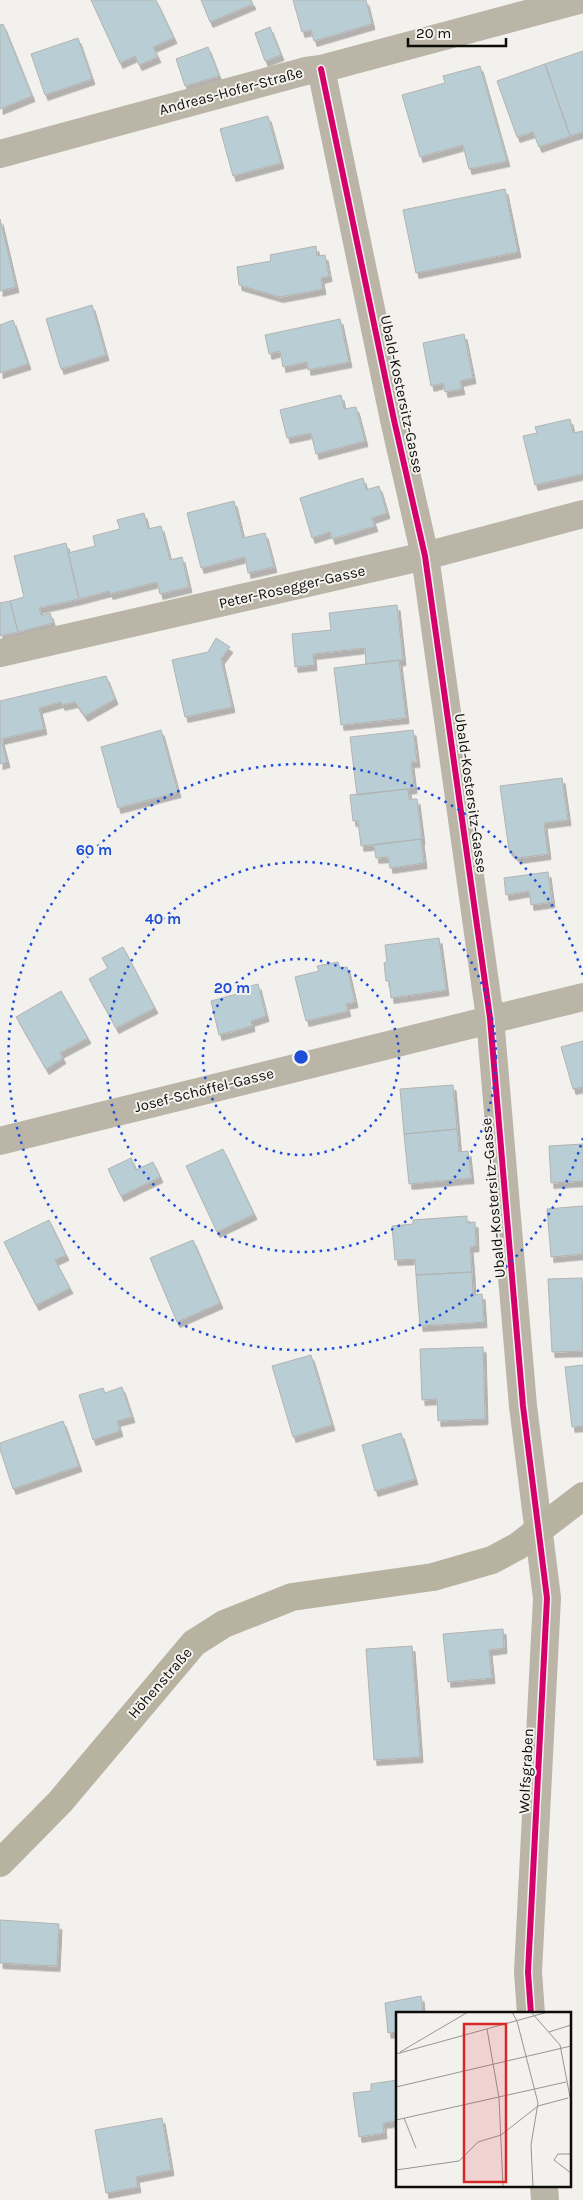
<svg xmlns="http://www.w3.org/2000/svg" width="583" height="2200" font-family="Karla,sans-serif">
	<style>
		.building { fill: #b9ced4; stroke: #b3b3b2; filter: url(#shadow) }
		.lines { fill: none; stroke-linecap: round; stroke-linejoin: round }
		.street { stroke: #bab5a6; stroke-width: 28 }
		.secondary { stroke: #b8b2a1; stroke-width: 28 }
		.cycleway-casing { stroke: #f4f2ed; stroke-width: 9 }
		.cycleway { stroke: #d6006c; stroke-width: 6 }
		.ring { fill: none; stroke: #1d4ed8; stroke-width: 2.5; stroke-dasharray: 2.5 5 }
		.labels { text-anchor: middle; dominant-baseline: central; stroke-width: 4; stroke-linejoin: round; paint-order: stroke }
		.street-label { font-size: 15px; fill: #0d0c0b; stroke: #f4f2ed }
		.inset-road { fill: none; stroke: #979593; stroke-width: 1 }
		.view { fill: #d62828; fill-opacity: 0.15; stroke: #d62828; stroke-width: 2.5 }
		.inset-edge { fill: none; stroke: #0d0c0b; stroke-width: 2.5 }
		.centre { fill: #1d4ed8; stroke: #f4f2ed; stroke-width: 2.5 }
		.ring-label { font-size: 15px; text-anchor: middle; font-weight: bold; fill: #1d4ed8; stroke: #f4f2ed; stroke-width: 4; stroke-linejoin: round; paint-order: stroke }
	</style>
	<defs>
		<filter id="shadow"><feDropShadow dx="3" dy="5.5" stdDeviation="0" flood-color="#0004"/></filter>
	</defs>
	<rect width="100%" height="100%" fill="#f3f1ee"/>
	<path class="building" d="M91,0H156L174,38L153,47L158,57L139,65L135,56L120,63Z
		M201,0H251L253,4L210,22Z
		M293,0H366L372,24L314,41L311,30L302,32Z
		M3,24L32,96L0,109V25Z
		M270,27L281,55L265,61L255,33Z
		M78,38L92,79L45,95L31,54Z
		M208,47L219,76L185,86L176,59Z
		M583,51V132L570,136L545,64Z
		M545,64L570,136L539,147L533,132L517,137L497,81Z
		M480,66L507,161L469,169L463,145L420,157L402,95L445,83L443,76Z
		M268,116L281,163L233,176L220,129Z
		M505,189L518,252L416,273L403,210Z
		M0,219L16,287L0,291Z
		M316,246L317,256L325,255L329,276L321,278L323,289L280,297L239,285L237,267L271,261L270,255Z
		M92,305L106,355L61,369L46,319Z
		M340,319L349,362L308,370L307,362L283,367L280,351L269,354L265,335Z
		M13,320L28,364L0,373V325Z
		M464,334L473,378L460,381L462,389L445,392L443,383L431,386L423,343Z
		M341,395L344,409L356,407L365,441L316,454L311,433L287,438L280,410Z
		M570,419L573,433L583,431V474L535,485L523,436L537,433L535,427Z
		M363,478L366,490L379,486L387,513L372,518L375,526L332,539L330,532L312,538L300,498Z
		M234,501L243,538L265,533L274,567L248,573L245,557L201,568L187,513Z
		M144,513L148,529L161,526L170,560L182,557L189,587L160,594L157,582L110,594L109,591L79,599L68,553L95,546L93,536L120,529L117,520Z
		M66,543L79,599L39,608L41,615L50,613L53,623L18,632L10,601L24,597L14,556Z
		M10,601L18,632L0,636V603Z
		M397,605L403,660L366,664L365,648L313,654L314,665L295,667L292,634L331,630L329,613Z
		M216,638L230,647L221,659L232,707L185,717L172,660L208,652Z
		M399,660L406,718L341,725L334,668Z
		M106,676L115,699L85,716L75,702L62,705L61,702L39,708L44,729L1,739L7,762L0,764V701Z
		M161,730L178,792L118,808L101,747Z
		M413,730L417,762H411L414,788L357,795L350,737Z
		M562,778L568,820L544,823L548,854L518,858L509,850L500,786Z
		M408,789L409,799H417L422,839L361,846L358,821H353L350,795Z
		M421,839L424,863L390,868L388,857L376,858L374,845Z
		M548,872L552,902L531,905L529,891L506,895L504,878Z
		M439,938L446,990L391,998L389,981H386L384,963L387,962L385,945Z
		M123,947L155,1008L116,1028L89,979L108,968L102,958Z
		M338,962L340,968L347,967L355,1002L346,1004L348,1011L306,1021L295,977L319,971L317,966Z
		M258,984L266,1016L251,1021L252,1026L219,1035L211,1001L244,992L243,988Z
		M61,991L88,1038L60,1053L63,1058L46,1069L16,1017Z
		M583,1041V1087L573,1089L561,1047Z
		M453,1085L457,1129L404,1134L400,1089Z
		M457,1129L459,1152L468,1151L471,1178L409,1184L404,1134Z
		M583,1144V1181L551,1183L549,1146Z
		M223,1149L254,1214L217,1232L186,1166Z
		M131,1158L136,1170L153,1162L160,1177L121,1196L108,1169Z
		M583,1206V1254L551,1257L547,1209Z
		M467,1216V1223L475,1222L476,1246L470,1247L472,1272L416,1275L415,1259L395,1260L392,1226L413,1224V1220Z
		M49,1220L66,1255L55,1260L70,1288L36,1305L4,1242Z
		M193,1240L220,1303L177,1322L150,1258Z
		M472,1272L473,1295L482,1294L484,1322L420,1326L416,1275Z
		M582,1278L583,1351L552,1352L548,1279Z
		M483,1347L485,1419L438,1421L437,1399L422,1400L420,1349Z
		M311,1355L332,1425L293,1437L272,1366Z
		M583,1365V1426L572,1427L565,1367Z
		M122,1387L132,1417L117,1421L120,1431L93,1440L79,1395L103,1388L105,1393Z
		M63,1421L79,1466L13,1489L0,1449V1443Z
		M401,1433L415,1479L375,1491L362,1445Z
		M503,1629L504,1648L489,1650L492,1678L448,1682L443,1634Z
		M412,1646L420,1757L374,1760L366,1649Z
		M0,1920L59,1924L57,1966L0,1963Z
		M421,1996L423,2014H397V2032L388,2033L385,2003Z
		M397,2080V2121L383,2123L384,2133L359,2137L353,2093L371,2091V2084Z
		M162,2118L171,2170L136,2177L138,2187L106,2193L95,2130Z"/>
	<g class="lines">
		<path class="street" d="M321,69L394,420L425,556L490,1018L523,1406L547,1598L528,1972L531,2014
			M0,154L306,71L321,69L579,0
			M0,653L425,556L583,514
			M0,1141L583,997
			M544,2186L545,2200"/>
		<path class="secondary" d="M0,1863L60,1802L194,1643L224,1624L292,1597L433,1577L492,1560L518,1546L583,1496"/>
		<defs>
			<path id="cycleway" d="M321,69L394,420L425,556L490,1018L523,1406L547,1598L528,1972L531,2014"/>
		</defs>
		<use href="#cycleway" class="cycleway-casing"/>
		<use href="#cycleway" class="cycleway"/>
	</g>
	<g class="ring">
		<circle cx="301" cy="1057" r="98"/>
		<circle cx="301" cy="1057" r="195"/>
		<path d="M583 1138A293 293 0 1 1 583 976"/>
	</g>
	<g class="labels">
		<g class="street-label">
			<text transform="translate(231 91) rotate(-15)">Andreas-Hofer-Straße</text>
			<text transform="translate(402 394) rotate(78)">Ubald-Kostersitz-Gasse</text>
			<text transform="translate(292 587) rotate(-13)">Peter-Rosegger-Gasse</text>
			<text transform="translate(471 793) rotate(82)">Ubald-Kostersitz-Gasse</text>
			<text transform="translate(204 1090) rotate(-14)">Josef-Schöffel-Gasse</text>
			<text transform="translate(493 1198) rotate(-95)">Ubald-Kostersitz-Gasse</text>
			<text transform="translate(160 1683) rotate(-49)">Höhenstraße</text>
			<text transform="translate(526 1771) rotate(-87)">Wolfsgraben</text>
		</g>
	</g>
	<g transform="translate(396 2012)">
		<rect width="175" height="175" fill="#f3f1ee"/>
		<path class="inset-road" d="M116,0L121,9L142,91L135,133L137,175M135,0L164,33L175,90M91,17L103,86L107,175M153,20L175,13M4,40L72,0M0,42L152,0M0,75L175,34M8,106L20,136M0,108L170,70M175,142H162L158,148L175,161M0,158L63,149L82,130L105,123L142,94L172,86"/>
		<path class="view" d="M68,12H110V170H68Z"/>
		<rect width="175" height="175" class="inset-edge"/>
	</g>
	<circle cx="301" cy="1057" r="8" class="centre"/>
	<g class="ring-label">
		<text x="94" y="855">60 m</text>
		<text x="163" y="924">40 m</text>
		<text x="232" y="993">20 m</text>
	</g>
	<path d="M408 38v8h98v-8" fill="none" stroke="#0d0c0b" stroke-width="2.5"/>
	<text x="416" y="38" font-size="15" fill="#0d0c0b" stroke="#f4f2ed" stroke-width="4" paint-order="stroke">20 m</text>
</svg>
